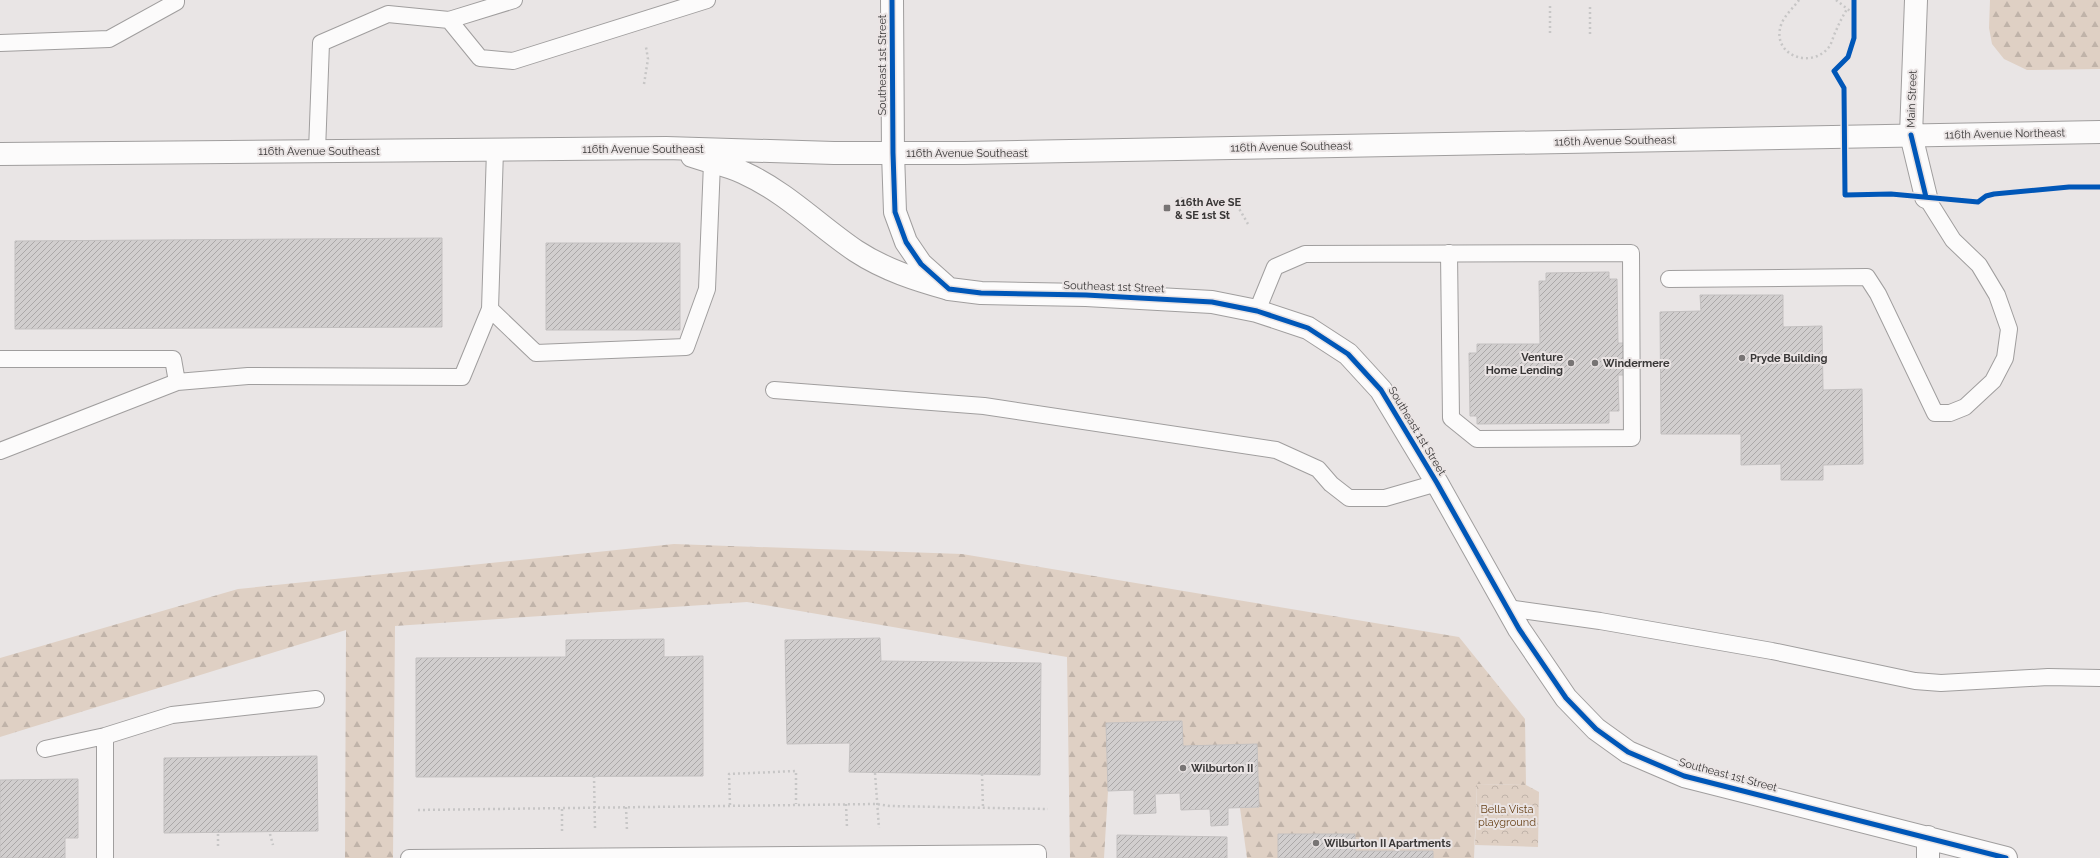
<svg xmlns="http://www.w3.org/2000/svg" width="2100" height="858" font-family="Raleway,sans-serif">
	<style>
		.forest { fill: url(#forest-firs) }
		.park { fill: url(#park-crowns) }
		.building { fill: url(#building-hatch); stroke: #c3c0c0 }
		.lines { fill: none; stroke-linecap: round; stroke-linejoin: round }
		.service-casing { stroke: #a09e9e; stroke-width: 18 }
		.minor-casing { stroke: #a09e9e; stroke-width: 24 }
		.tertiary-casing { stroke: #a09e9e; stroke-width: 24 }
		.secondary-casing { stroke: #a09e9e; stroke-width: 24 }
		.path { stroke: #c7c6c6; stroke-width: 2.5; stroke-dasharray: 2 3; stroke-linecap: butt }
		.service { stroke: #fcfbfb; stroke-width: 16 }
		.minor { stroke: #fcfbfb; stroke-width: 22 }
		.tertiary { stroke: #fcfbfb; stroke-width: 22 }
		.secondary { stroke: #fcfbfb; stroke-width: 22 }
		.cycleway-casing { stroke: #eae4e4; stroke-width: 8 }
		.cycleway { stroke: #0057b8; stroke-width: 5 }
		.poi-dot { fill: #777474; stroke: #eae4e4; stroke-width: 1.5 }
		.labels { text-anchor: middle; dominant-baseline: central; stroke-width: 4; stroke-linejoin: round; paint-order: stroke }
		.street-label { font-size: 11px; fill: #393737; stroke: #eae4e4 }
		.poi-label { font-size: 11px; font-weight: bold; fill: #393737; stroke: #eae4e4; text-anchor: start }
		.park-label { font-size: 11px; fill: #694219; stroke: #eae4e4 }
	</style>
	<defs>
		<pattern id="forest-firs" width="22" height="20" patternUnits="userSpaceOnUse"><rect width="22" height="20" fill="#dfd0c4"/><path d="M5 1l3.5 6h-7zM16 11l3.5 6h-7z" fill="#c0b3a9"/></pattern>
		<pattern id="park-crowns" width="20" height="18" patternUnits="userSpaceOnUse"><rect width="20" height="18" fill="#dfd0c4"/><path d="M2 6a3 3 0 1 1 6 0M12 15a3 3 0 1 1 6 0" fill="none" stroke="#c0b3a9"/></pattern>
		<pattern id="building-hatch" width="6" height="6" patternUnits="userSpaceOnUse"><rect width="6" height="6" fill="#d1cece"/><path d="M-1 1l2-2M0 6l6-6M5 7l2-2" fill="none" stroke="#aba8a8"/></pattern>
	</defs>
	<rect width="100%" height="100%" fill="#e9e5e5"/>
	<path class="forest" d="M1990,0H2100V69L2027,70L2004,59L1992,44L1989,28Z
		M674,544L962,554L1459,637L1525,719L1526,785L1477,784L1474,858H1433V851H1355V834H1278V858H1247L1240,808L1259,807L1257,744L1183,746L1182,721L1106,723L1108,791L1104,858H1070L1067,657L747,602L395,626L393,858H345L346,630L0,737V658L238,589Z"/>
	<path class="park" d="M1477,784L1526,785L1539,792L1538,847L1475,845Z"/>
	<path class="building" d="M442,238V327L15,329V241Z
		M546,243H680V330H546Z
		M1609,272V279H1617L1618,343H1626L1627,375H1618L1619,411H1609V423L1477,424V416H1470L1469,353H1477V344H1540L1539,281H1546V273Z
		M1700,295H1783V327L1822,326L1823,390L1862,389L1863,464L1823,465V480H1781V464L1741,465V434H1661L1660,312L1701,311Z
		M880,638L881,661L1041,663L1040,775L849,772L850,743L787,744L785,640Z
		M664,639V657L703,656V776L416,777V658L566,657V640Z
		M1182,721L1183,746L1257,744L1259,807L1228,808V825L1211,826L1210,809L1181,810L1180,793L1155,794L1156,813L1134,814V790L1108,791L1106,723Z
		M317,756L318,831L164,833V758Z
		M78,779V838H65V858H0V780Z
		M1278,834H1355V851H1433V858H1278Z
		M1117,835L1227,837V858H1117Z"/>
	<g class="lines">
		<defs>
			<path id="service" d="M449,20L480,58L513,61L707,0
				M0,43L109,39L176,2V0
				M317,151L321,43L388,14L449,20L514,0
				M1669,279L1867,277L1878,294L1935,413H1950L1965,407L1993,381L2005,358L2009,329L1997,295L1979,265L1953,240L1926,197
				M490,309L536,353L686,347L707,289L712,163
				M1257,311L1275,267L1305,254L1631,253L1632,438L1477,439L1451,418L1449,253
				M0,359H173L177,382
				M774,390L984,406L1276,450L1318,469L1331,484L1349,498H1385L1437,483
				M0,451L177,382L248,376L462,377L490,309L495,150
				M1507,608L1600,621L1772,651L1915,681L1941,683L2048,677L2100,678
				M105,736V858
				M45,749L105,736L172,715L316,699
				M409,858L1038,853V858"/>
			<path id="minor" d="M892,0L893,153
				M1911,135L1926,197"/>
			<path id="tertiary" d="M893,153L895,212L906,242L921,264L949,289L981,293L1086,295L1212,302L1257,311L1308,328L1348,354L1381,390L1437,483L1519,629L1566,698L1596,729L1628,752L1684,776L2006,858
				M1928,858V837"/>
			<path id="secondary" d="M1911,135L1916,0
				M0,154L666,148L834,153H964L2100,132
				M692,156C709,162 728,165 744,173C786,192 819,226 856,251C885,270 917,280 949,289"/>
		</defs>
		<use href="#service" class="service-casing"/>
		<use href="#minor" class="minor-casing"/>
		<use href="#tertiary" class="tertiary-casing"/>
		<use href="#secondary" class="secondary-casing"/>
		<path class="path" d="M1799,0C1794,7 1784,16 1781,25C1771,55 1811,70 1829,47C1832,43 1833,36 1836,31C1839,23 1843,16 1847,9
			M1836,0L1854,14
			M1550,33V5
			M1590,34V7
			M644,84L648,59L646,47
			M1182,197V207L1237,205L1248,224
			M875,773L879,828
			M982,774L983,808
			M594,776L595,829
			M846,804L847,828
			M730,805L729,774L796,771V804
			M626,807L627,831
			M562,809V831
			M418,810L876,804L890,806L1048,809
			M218,829V849
			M270,834L273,845"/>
		<use href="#service" class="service"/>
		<use href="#minor" class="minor"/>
		<use href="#tertiary" class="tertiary"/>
		<use href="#secondary" class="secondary"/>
		<defs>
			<path id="cycleway" d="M892,0L893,153L895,212L906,242L921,264L949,289L981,293L1086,295L1212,302L1257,311L1308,328L1348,354L1381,390L1437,483L1519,629L1566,698L1596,729L1628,752L1684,776L2006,858
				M1854,0V38L1848,57L1834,71L1844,88L1845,195L1891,194L1978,202L1986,196L1994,194L2069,187H2100
				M1911,135L1926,197"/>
		</defs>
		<use href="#cycleway" class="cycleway-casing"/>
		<use href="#cycleway" class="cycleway"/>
	</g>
	<g class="poi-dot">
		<rect x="1163" y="204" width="8" height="8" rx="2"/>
		<circle cx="1742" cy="358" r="4"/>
		<circle cx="1571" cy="363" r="4"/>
		<circle cx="1595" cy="363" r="4"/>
		<circle cx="1183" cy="768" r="4"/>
		<circle cx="1316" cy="843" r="4"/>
	</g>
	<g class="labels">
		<g class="street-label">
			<text transform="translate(882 65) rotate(-90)">Southeast 1st Street</text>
			<text transform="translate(1912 99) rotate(-88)">Main Street</text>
			<text transform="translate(2005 134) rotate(-1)">116th Avenue Northeast</text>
			<text transform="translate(1615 141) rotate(-1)">116th Avenue Southeast</text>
			<text transform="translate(1291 147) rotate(-1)">116th Avenue Southeast</text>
			<text x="643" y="149">116th Avenue Southeast</text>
			<text x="319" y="151">116th Avenue Southeast</text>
			<text x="967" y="153">116th Avenue Southeast</text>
			<text transform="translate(1114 287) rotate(2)">Southeast 1st Street</text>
			<text transform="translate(1417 431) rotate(59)">Southeast 1st Street</text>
			<text transform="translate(1728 775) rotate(15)">Southeast 1st Street</text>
		</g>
		<g class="poi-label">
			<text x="1175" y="202">116th Ave SE<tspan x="1175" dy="13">&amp; SE 1st St</tspan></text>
			<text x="1563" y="357" text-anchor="end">Venture<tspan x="1563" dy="13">Home Lending</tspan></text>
			<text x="1750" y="358">Pryde Building</text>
			<text x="1603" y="363">Windermere</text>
			<text x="1191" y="768">Wilburton II</text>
			<text x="1324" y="843">Wilburton II Apartments</text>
		</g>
		<g class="park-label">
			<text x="1507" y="809">Bella Vista<tspan x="1507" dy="13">playground</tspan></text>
		</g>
	</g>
</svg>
